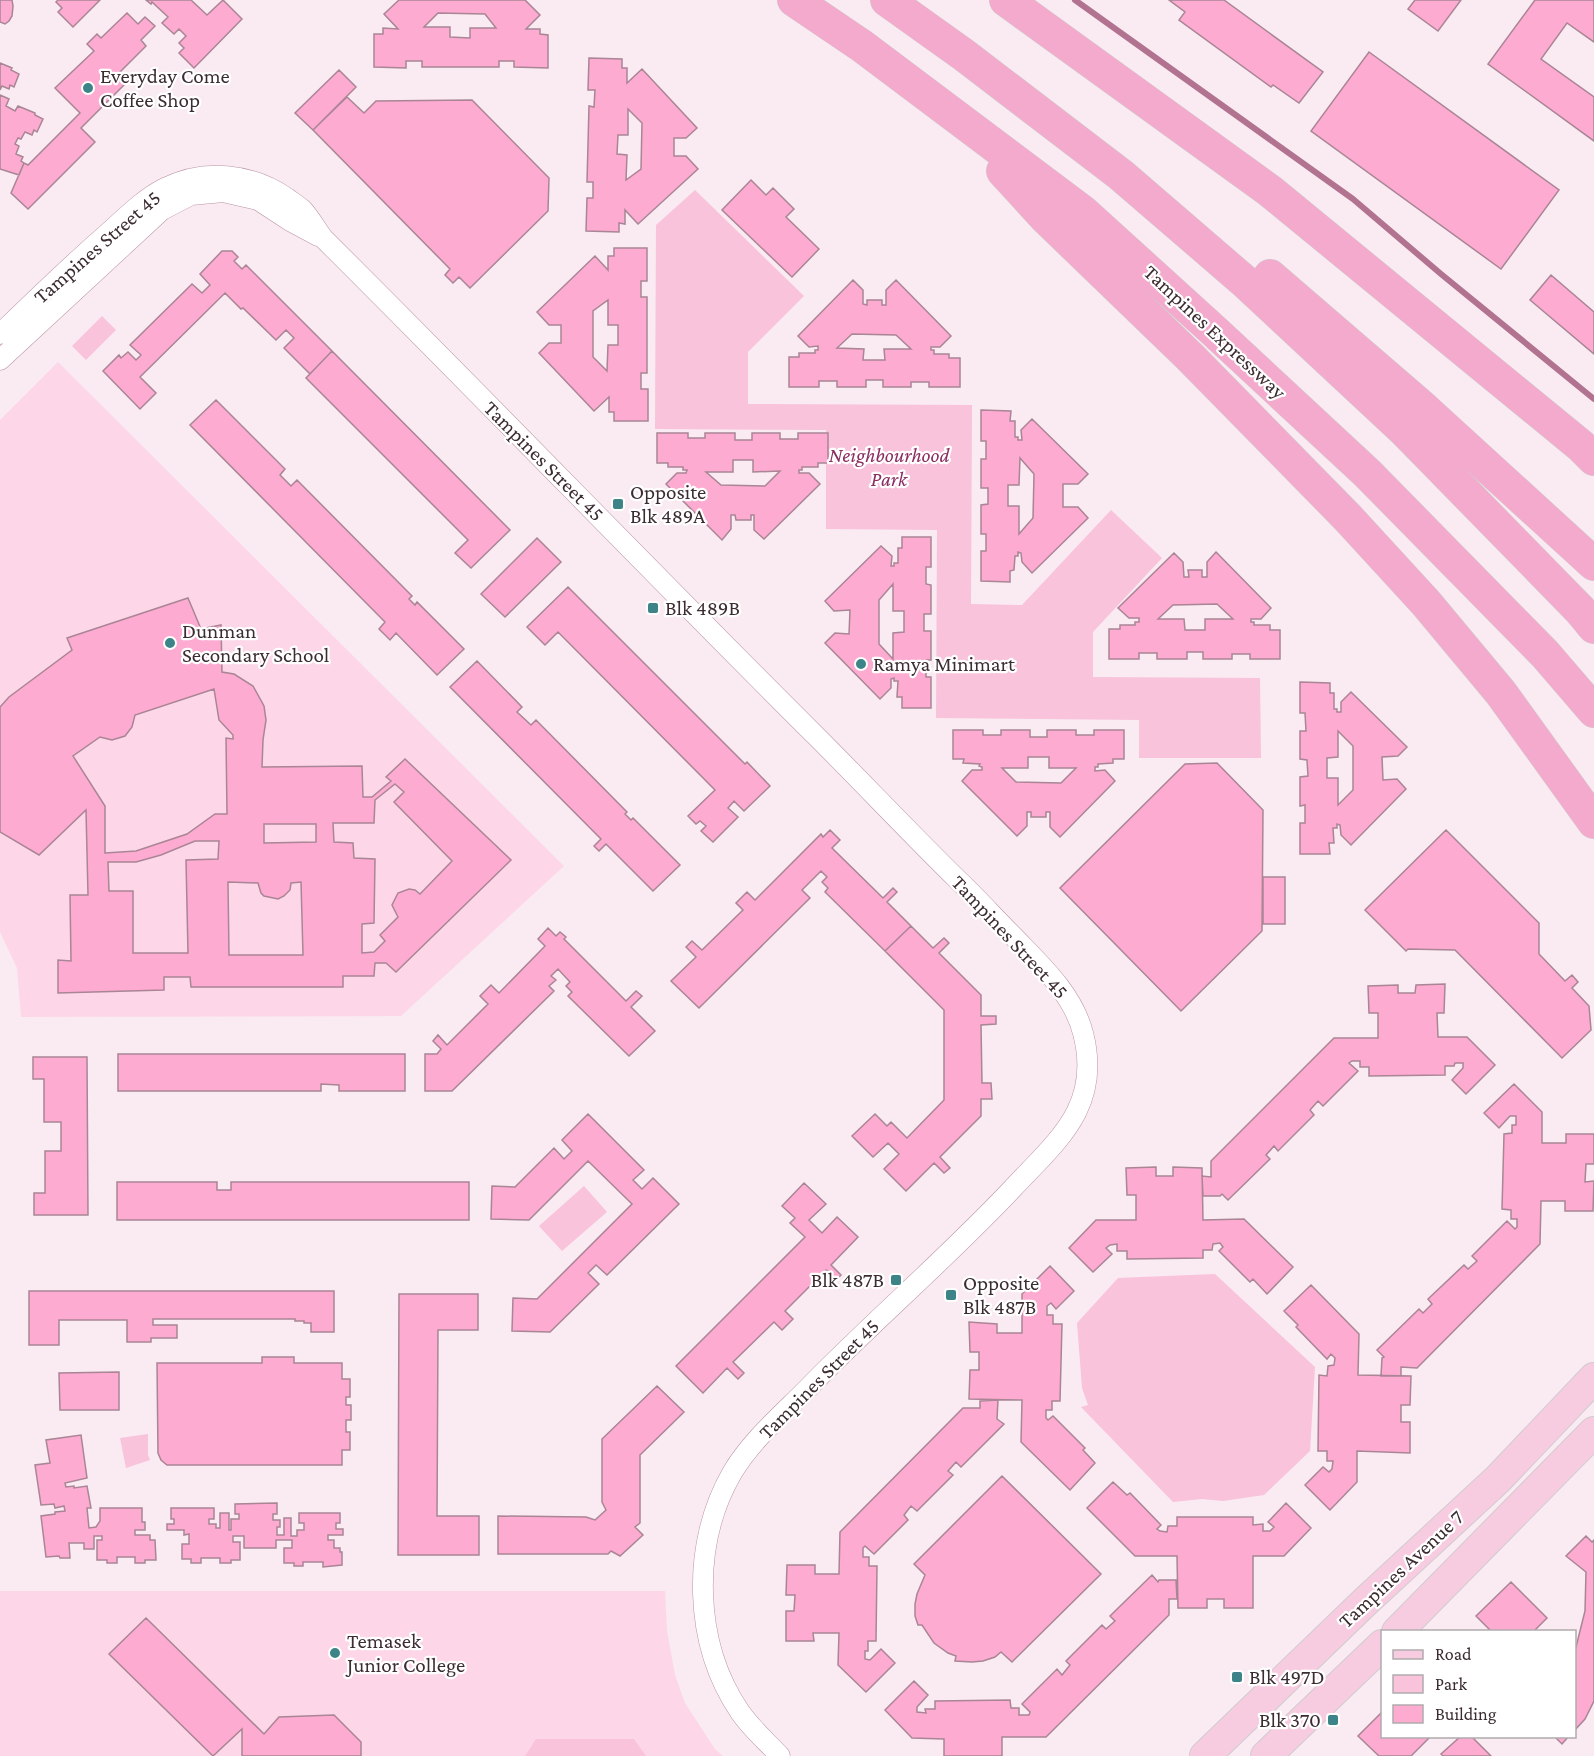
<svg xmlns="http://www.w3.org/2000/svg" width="1594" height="1756" font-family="'Crimson Pro',serif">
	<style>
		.built { fill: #fdd7e8 }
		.green { fill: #f8c3db }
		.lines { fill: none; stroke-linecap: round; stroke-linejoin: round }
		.stream { stroke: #b17390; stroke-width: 6 }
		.building { fill: #feabd2; stroke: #a98595; stroke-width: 1.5; fill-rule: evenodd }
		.minor-casing { stroke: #b995a5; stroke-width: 21 }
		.primary-casing { stroke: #d0ccce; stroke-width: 32 }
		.motorway-casing { stroke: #d0ccce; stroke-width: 34 }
		.minor { stroke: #fff; stroke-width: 20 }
		.primary { stroke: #f8cce0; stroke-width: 30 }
		.motorway { stroke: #f3aacc; stroke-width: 33 }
		.poi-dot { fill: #3c8488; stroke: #fff; stroke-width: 2 }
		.labels { text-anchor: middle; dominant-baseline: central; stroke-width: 4.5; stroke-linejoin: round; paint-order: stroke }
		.poi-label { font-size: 21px; fill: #3b2c32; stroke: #fff; text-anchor: start }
		.street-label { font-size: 21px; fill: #3b2c32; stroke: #fff }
		.park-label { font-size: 21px; font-style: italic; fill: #8c2d61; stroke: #fff }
	</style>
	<rect width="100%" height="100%" fill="#faeaf1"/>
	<path class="built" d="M58,362L564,866L401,1016L21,1017L17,968L0,932V420Z
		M0,1591H665L667,1631L675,1675L685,1703L715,1749L723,1756H0Z"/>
	<path class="green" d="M695,190L804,296L748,352V404L972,405L971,604L1022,605L1111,510L1162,558L1093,632V677L1260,678L1261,758H1139V720L936,718L937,530L826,529V430L655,429L656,225Z
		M102,316L116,330L86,360L72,346Z
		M584,1186L607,1212L562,1251L539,1226Z
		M1215,1274L1315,1367L1310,1451L1264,1495L1223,1501L1202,1499L1173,1502L1081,1407L1088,1405L1082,1388L1077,1323L1118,1278Z
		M148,1434V1455L150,1460L126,1468L120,1438Z
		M536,1739H634L646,1756H525Z"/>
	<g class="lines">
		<path class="stream" d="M1075,0L1353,199L1441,274L1594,399"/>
	</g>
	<path class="building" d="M0,0H12L13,6L12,16L9,21L5,24L0,22Z
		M58,0H100L73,27L58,12L62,8L56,2Z
		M146,0H191L207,15L223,0L242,19L194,68L179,53L184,48L179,43L186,36L179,29L174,34L162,23L168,17L152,2L151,4Z
		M399,0H525L540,15L526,29H540V34L548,35V68L514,67V61H499V67H422V61H406V68L374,67V34H383V28L398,29L384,14ZM438,13L485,14L496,28H470V38L450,37V27H424Z
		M1169,0H1224L1323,72L1299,103L1273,85L1271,87L1179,20L1185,12Z
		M1415,0H1461L1438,31L1408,9Z
		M1535,0H1594V42L1567,23L1541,59L1594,97V141L1488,64Z
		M127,13L138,24L145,17L155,26L141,40L146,46L116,76L124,85L81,128L95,142L28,209L11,193L24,163L28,165L80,113L55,88L94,51L87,44L97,34L101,38Z
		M1369,52L1559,190L1501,269L1311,131Z
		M589,58L622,59V68H627V83L642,69L697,128L686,138H674V156H686L698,169L638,224L625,210V224L619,223V232L586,231L587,198H593V182H587L589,106L594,107L595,90H588ZM628,109L642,123L641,169L626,180L627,155L617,154L618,135H628Z
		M0,63L12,68L11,70L19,74L14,87L10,85L9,89L2,86L0,90Z
		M339,70L356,87L313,130L295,113Z
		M0,95L9,99L6,106L15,111L18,106L35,113V115L43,119L37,132L34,130L32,135L25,132L21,139L18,138L15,144L19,146L16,154L23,157L21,161L24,163L19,175L0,169Z
		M347,97L364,113L376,101L472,100L549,178L548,211L470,288L459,277L453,283L445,275L450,269L313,130Z
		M751,180L766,195L773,188L794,209L786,217L819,249L792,277L722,210Z
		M614,248H647V281H641V297H647V373H641V389H648V421H614V412H609V397L594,411L539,353L549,343H561V325H549L537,312L595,256L608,270V256H614ZM608,300V325H618V345H608L607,371L593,357V311Z
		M222,251H232L238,257L234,261L242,269L246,265L332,351L310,374L284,348L294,338L286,330L276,340L243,308L241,309L225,293L140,377L156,393L140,409L103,371L119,355L121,358L128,352L136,360L141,355L130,345L192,284L202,293L210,285L200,274Z
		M1551,275L1594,312V354L1530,300Z
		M853,280L863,290V304L867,305V300H882V305H886V290L896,280L951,336L940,347H931V350H934V354H949V358H960V387H929V382H911V387H883V380H866V387H837V381H819V387H789V357H799V353H815V350H818V346L809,347L798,336ZM852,334L896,335L911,349H884L885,360H863L864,349L837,348Z
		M332,351L510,530L471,568L455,553L468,540L306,378Z
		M216,400L285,469L280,475L291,486L297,480L412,596L409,599L415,605L417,602L464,649L437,675L396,633L390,640L379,629L385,622L190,425Z
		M981,410L1011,411L1010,421H1015V437H1018V440H1022L1021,430L1032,419L1088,474L1078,484H1063V507H1078L1088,518L1032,573L1022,562L1021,553L1018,552V556H1015L1014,570L1010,571V582L981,581V551H986V534H981V505L988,504V488H981V459H986V441H981ZM1020,458L1034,474L1033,518L1019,534V506H1008V485H1019Z
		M657,433H688V438H705V433H735V440H752V433H780V439H798V433H828V463H818V467H802V470H799V473H809L820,484L764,539L754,530V515H751V520H736L735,515H731V529L722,540L666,484L677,473H686L687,470H683V467H668V463H657ZM733,460H753V472L780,471L765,486L721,485L706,472H733Z
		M902,537H931V567H926V584L931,585V614H924V631H931V660H926V677H931V708H902V697H897L898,681H894V678L891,679V688L880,699L825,643L835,633L849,634L850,610L834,611L825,601L881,546L892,556L891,566H894V563H898V548H902ZM893,584V611H904V632L893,633V659L879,644V600Z
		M537,538L561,562L505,617L481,594Z
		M1216,552L1271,608L1261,619H1251V622H1254V625H1270V630H1280V659H1250V654H1232V659H1203V652H1187V659H1157V653H1139V659H1109V629H1120V625H1135V622H1139V618H1129L1118,608L1174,553L1183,562L1184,577H1189L1188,570H1202V577H1207V562ZM1217,604L1233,619H1205V630H1185L1184,619H1158L1173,605Z
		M568,587L745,764L747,762L770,786L744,811L734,801L728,808L738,817L713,842L701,831L706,826L700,821L696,824L688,816L715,790L558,632L545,645L527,627Z
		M188,598L201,629L221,625L222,672L234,674L253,686L264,706L266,720L263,740L262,767L362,766L363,797H372L391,781L386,777L405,759L511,860L396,972L386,963H375L374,976H343V987H191L190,977H164V990L58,993V960L71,961L70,895H88L86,810L39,855L0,832V707L9,697L72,650L67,638ZM214,689L219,720L233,735V739L226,738L227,814H215L187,834L136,851L105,853V806L73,756L100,737L112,740L125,736L132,727L135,715ZM395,784L404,792L394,802L452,861L420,894L415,890L409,889L398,893L392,905L398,917L380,935L385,941L374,952L362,953V924L374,923L375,859L354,858L353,843L334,842L333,823H374L375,800ZM264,824H316V842L264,843ZM195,841H219L218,859L186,860L188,953H133V891H109L108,862H136L161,855ZM228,882L258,883L261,893L264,896L278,899L284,896L290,890L291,883L301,882L303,955H229Z
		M477,661L522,707L517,712L531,725L536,720L627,812L625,814L631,820L633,818L680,865L653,891L606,844L599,851L594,846L601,839L450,687Z
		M1300,682L1330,683V693H1334V709H1337V712H1341V702L1351,692L1407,747L1398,756L1382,757L1383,780L1397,779L1406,789L1351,845L1341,835L1340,825L1337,824V828H1333L1334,843H1329L1330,854H1300V823H1305V805L1300,806V777L1308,776L1307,760L1300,759V731H1306L1305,713H1300ZM1338,731L1353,746V790L1338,805V778H1327V758L1338,757Z
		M953,730H983V735H1001V730H1030V737H1047V730H1076V735H1094V730H1124V759H1113V763L1098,764V767H1095V771L1105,770L1115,781L1060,837L1050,827V812H1046V817H1031V812H1027V826L1017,836L962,781L972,770H982V767L979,766L980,764L963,763L964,759H953ZM1028,757H1049V768H1076L1061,783L1016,782L1002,768H1028Z
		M1217,763L1263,810L1262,931L1181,1011L1060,888L1185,764Z
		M830,830L840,840L832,848L883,898L893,888L897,892L887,902L911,926L885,951L825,892L828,888L822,882L827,877L821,871L802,890L810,898L699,1008L671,981L696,957L686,947L692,941L702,950L743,910L736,903L747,892L755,900L821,834L823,837Z
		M1446,830L1539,923V954L1565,981L1572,975L1578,982L1572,988L1589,1006L1591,1030L1562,1058L1455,950L1408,949L1406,951L1365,910Z
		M1263,877H1285V924H1263Z
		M911,926L933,948L944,938L949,943L939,953L981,995V1016H996V1024L981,1025L982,1083H991L992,1099H981V1116L940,1157L950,1168L944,1173L934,1163L906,1191L884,1169L899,1154L888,1143L873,1157L852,1136L875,1114L887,1126L891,1122L907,1138L944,1100V1010L885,951Z
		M548,928L556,936L560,932L566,937L564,939L626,1001L636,991L642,996L631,1007L655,1031L629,1056L568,996L572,992L566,986L570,982L558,969L551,976L556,980L549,986L554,991L452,1091H425V1054H437L441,1049L433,1041L438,1035L447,1045L488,1004L480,996L491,985L499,993L545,946L538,939Z
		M1445,984L1444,1013H1437L1438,1037H1467L1495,1065L1466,1094L1452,1080L1463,1068V1063H1455L1454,1066H1445V1075L1369,1076V1067H1360V1061H1352L1349,1063L1358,1071L1323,1106L1318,1101L1310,1110L1314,1115L1278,1151L1274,1146L1266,1155L1270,1159L1228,1200L1222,1194L1220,1196H1203L1202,1176L1211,1177V1161L1334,1038H1378V1013H1369L1368,986L1398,985V993H1415L1416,985Z
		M118,1054H405V1091H339V1085L321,1084V1091H118Z
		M33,1057H87L88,1215H34V1193H45V1151H61V1122H44V1079H33Z
		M1514,1084L1542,1112V1143H1566V1134H1594V1164H1586L1585,1182L1594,1181L1593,1211H1565V1201H1541L1540,1244L1417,1368L1401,1367V1376H1381L1382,1358L1384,1357L1377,1350L1419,1309L1423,1313L1432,1304L1428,1299L1464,1265L1468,1269L1477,1261L1472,1256L1507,1221L1515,1229L1517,1227V1219H1511V1210L1502,1209L1504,1134L1512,1133V1125H1516V1116H1510L1499,1128L1484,1113Z
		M588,1114L644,1170L633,1180L642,1189L653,1178L679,1204L607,1275L596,1265L588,1273L599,1284L550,1332L512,1331L513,1298L537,1299L632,1204L588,1161L529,1220L491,1219L492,1186L515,1187L554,1148L564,1159L572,1151L562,1140Z
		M1156,1167V1176H1173V1167L1202,1168L1203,1220L1244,1219L1293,1267L1267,1294L1253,1279L1250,1282L1219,1251L1223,1247L1220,1243L1213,1244L1212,1250H1203V1258L1127,1259V1251H1117V1244L1110,1245L1106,1248L1112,1254L1093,1272L1069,1248L1096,1220H1136V1195H1127L1126,1168Z
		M117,1182H217V1190H231V1182H469V1220H117Z
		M804,1183L826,1204L809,1220L822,1233L837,1217L858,1237L831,1265L841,1275L836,1280L826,1270L785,1311L793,1319L782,1330L774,1322L733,1362L744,1373L738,1379L727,1368L703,1393L676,1366L805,1237L790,1223L795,1218L782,1206Z
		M1050,1266L1074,1291L1056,1309L1051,1303L1047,1306V1315H1053V1324H1062L1060,1401H1052V1410H1046V1418L1048,1420L1053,1416L1085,1448L1083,1450L1095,1463L1070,1490L1021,1442L1022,1400L969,1399L970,1370H979V1352H970L969,1322L997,1324V1333H1022V1294Z
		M1311,1285L1359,1334L1358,1375L1411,1376L1410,1405H1401V1422H1410V1453L1357,1451V1482L1330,1510L1305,1485L1323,1467L1329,1472L1332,1469L1333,1461H1327V1451H1318L1319,1375L1327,1376L1328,1366L1334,1365L1335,1358L1331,1354L1327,1359L1296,1327L1298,1325L1284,1311Z
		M29,1291H334V1332H311V1323H304V1321H295V1319H153V1325H177V1338H151V1342H127V1320H59V1345H29Z
		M399,1294H478V1330H438L437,1516H479V1555H398Z
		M262,1357H294V1363H342V1379H350V1397H346V1405H351V1420H346V1432H350V1450H342V1465H167L161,1460L158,1453L157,1363H262Z
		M119,1372V1410H60L59,1373Z
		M657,1386L684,1412L640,1455V1523L635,1527L643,1535L620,1556L611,1551L608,1554H498V1516L586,1517L595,1520L606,1510L602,1502V1439Z
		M998,1400L997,1419L1004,1424L961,1467L956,1462L948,1471L953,1475L917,1511L911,1506L904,1515L908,1520L874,1554L865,1546L863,1548V1557H869V1566H877L876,1641H868V1651H865V1659L870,1660L881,1649L895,1663L866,1692L838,1665L839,1633H813L814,1641H786V1611H794L795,1595H786L787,1565H815V1574H839L840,1532L963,1408H980V1401Z
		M81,1435L87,1478L65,1483L66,1487L74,1486V1488L87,1486L91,1508H87L89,1528L96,1527L100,1521V1508H142V1522H145V1530H135V1535H150V1540H155L156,1560H145V1563H135V1557H117V1563H107V1560H97V1540H102V1536H94V1549H84V1543H69L70,1558H60L59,1556L46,1557L41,1516L55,1514V1512L65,1511L64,1506L55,1508L54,1504L41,1505L35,1465L50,1463L46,1440Z
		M1002,1476L1101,1574L1012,1662L1001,1652L995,1657L983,1661L972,1662L955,1661L956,1656L948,1653L934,1643L922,1625H918L915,1616V1604L917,1594L925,1575L914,1564Z
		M1113,1482L1127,1495L1130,1493L1161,1525L1157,1529L1160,1531L1167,1532L1168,1526H1177V1517H1253V1525L1263,1524V1531H1270L1274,1527L1268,1522L1286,1503L1311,1528L1284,1556H1253V1608H1224V1599H1207V1608H1178L1177,1556H1135L1087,1508Z
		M277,1503V1514H273V1520H280V1527H277V1535H284V1518H291V1536H297V1530H304V1523H299V1513H340V1523H336V1529H343V1535H328V1540H334V1548H340V1552H342V1565L323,1567V1562H303V1566H294V1563H284V1548H292V1540H276V1548H244V1536H233V1542H240V1560H231V1563H220V1558H201V1563H191V1559H182V1544H189V1534L184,1535V1530H167V1524H174V1519H171V1508H214V1519H209V1524H216V1528H220V1513H229V1530H231V1519H239V1514H235V1504Z
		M1586,1536L1592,1542L1594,1540V1701L1585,1719L1574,1731V1655L1585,1611L1586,1572L1566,1556Z
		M1152,1575L1158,1582L1159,1580H1176L1177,1599H1169V1615L1046,1737H1002V1756H944V1739L912,1738L885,1710L914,1681L928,1695L917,1707V1712L926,1713L925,1709H935V1701L1010,1700L1011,1708H1019V1715H1029L1030,1712L1022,1704L1057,1669L1062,1675L1070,1665L1066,1661L1102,1625L1106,1629L1115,1621L1110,1616Z
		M1511,1582L1547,1618L1533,1632H1492L1476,1616Z
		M146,1618L264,1734L279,1717L334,1715L361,1742V1756H242V1729L213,1756L109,1654Z
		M1382,1712V1736H1431L1411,1756H1379L1358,1736Z
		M1461,1736H1471L1491,1756H1443L1441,1754Z
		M1554,1736H1569L1562,1744Z"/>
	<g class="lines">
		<defs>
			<path id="minor" d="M0,334C33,302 66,270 100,240C121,222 141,200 165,188C204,168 251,173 287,198C291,201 297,205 302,209C310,217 316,229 323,238C489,403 651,572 817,737C864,784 910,833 958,880C977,898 995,918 1014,937C1041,965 1073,994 1083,1033C1102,1106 1058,1140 1013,1188C949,1256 878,1317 812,1384C785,1412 752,1439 732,1473C691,1544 693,1643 740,1712C751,1728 767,1742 780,1756
				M0,360L162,210L191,195L223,192L258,200L290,221L318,236"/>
			<path id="primary" d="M1397,1632L1594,1432
				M1205,1756L1366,1601L1498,1479L1594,1378
				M1266,1756L1382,1645"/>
			<path id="motorway" d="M794,0L862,46L1083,212L1213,330L1367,473L1545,654L1594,711
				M887,0L964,55L1121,175L1244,281L1405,431L1580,610L1594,627
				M1006,0L1270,191L1581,446L1594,459
				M1003,171L1046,218L1190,357L1348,518L1426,603L1501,693L1594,822
				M1270,276L1422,407L1594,564"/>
		</defs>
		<use href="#minor" class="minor-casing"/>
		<use href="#primary" class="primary-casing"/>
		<use href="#motorway" class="motorway-casing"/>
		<use href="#minor" class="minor"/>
		<use href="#primary" class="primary"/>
		<use href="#motorway" class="motorway"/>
	</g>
	<g class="poi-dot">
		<circle cx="88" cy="88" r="6"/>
		<rect x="612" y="498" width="12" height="12" rx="3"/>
		<rect x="647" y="602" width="12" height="12" rx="3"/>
		<circle cx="170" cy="643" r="6"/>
		<circle cx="861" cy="664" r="6"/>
		<rect x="890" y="1274" width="12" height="12" rx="3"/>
		<rect x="945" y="1289" width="12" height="12" rx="3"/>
		<circle cx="335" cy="1653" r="6"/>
		<rect x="1231" y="1671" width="12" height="12" rx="3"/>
		<rect x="1327" y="1714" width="12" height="12" rx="3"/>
	</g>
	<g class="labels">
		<g class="poi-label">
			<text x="100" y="76">Everyday Come<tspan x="100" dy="24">Coffee Shop</tspan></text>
			<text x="630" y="492">Opposite<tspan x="630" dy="24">Blk 489A</tspan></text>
			<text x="665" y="608">Blk 489B</text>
			<text x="182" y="631">Dunman<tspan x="182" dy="24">Secondary School</tspan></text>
			<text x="873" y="664">Ramya Minimart</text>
			<text x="884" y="1280" text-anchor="end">Blk 487B</text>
			<text x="963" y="1283">Opposite<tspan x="963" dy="24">Blk 487B</tspan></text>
			<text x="347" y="1641">Temasek<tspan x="347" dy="24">Junior College</tspan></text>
			<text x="1249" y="1677">Blk 497D</text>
			<text x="1321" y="1720" text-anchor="end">Blk 370</text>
		</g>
		<g class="street-label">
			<text transform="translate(97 247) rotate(-41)">Tampines Street 45</text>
			<text transform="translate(1215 332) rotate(43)">Tampines Expressway</text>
			<text transform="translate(544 461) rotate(45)">Tampines Street 45</text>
			<text transform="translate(1010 937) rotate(47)">Tampines Street 45</text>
			<text transform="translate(819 1379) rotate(-45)">Tampines Street 45</text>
			<text transform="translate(1401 1569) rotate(-43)">Tampines Avenue 7</text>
		</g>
		<g class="park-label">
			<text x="889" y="455">Neighbourhood<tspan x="889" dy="24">Park</tspan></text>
		</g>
	</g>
	<rect x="1381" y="1630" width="195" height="108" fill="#ffffff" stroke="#b1abad" stroke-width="1.5"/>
	<rect x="1393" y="1650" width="30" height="9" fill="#f8cce0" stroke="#b1abad" stroke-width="1.5"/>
	<text x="1435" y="1660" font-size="18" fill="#3b2c32">Road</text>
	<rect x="1393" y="1675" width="30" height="18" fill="#f8c3db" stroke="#b1abad" stroke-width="1.5"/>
	<text x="1435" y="1690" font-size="18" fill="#3b2c32">Park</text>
	<rect x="1393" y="1705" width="30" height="18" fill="#feabd2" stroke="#b1abad" stroke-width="1.5"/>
	<text x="1435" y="1720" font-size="18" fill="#3b2c32">Building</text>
</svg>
